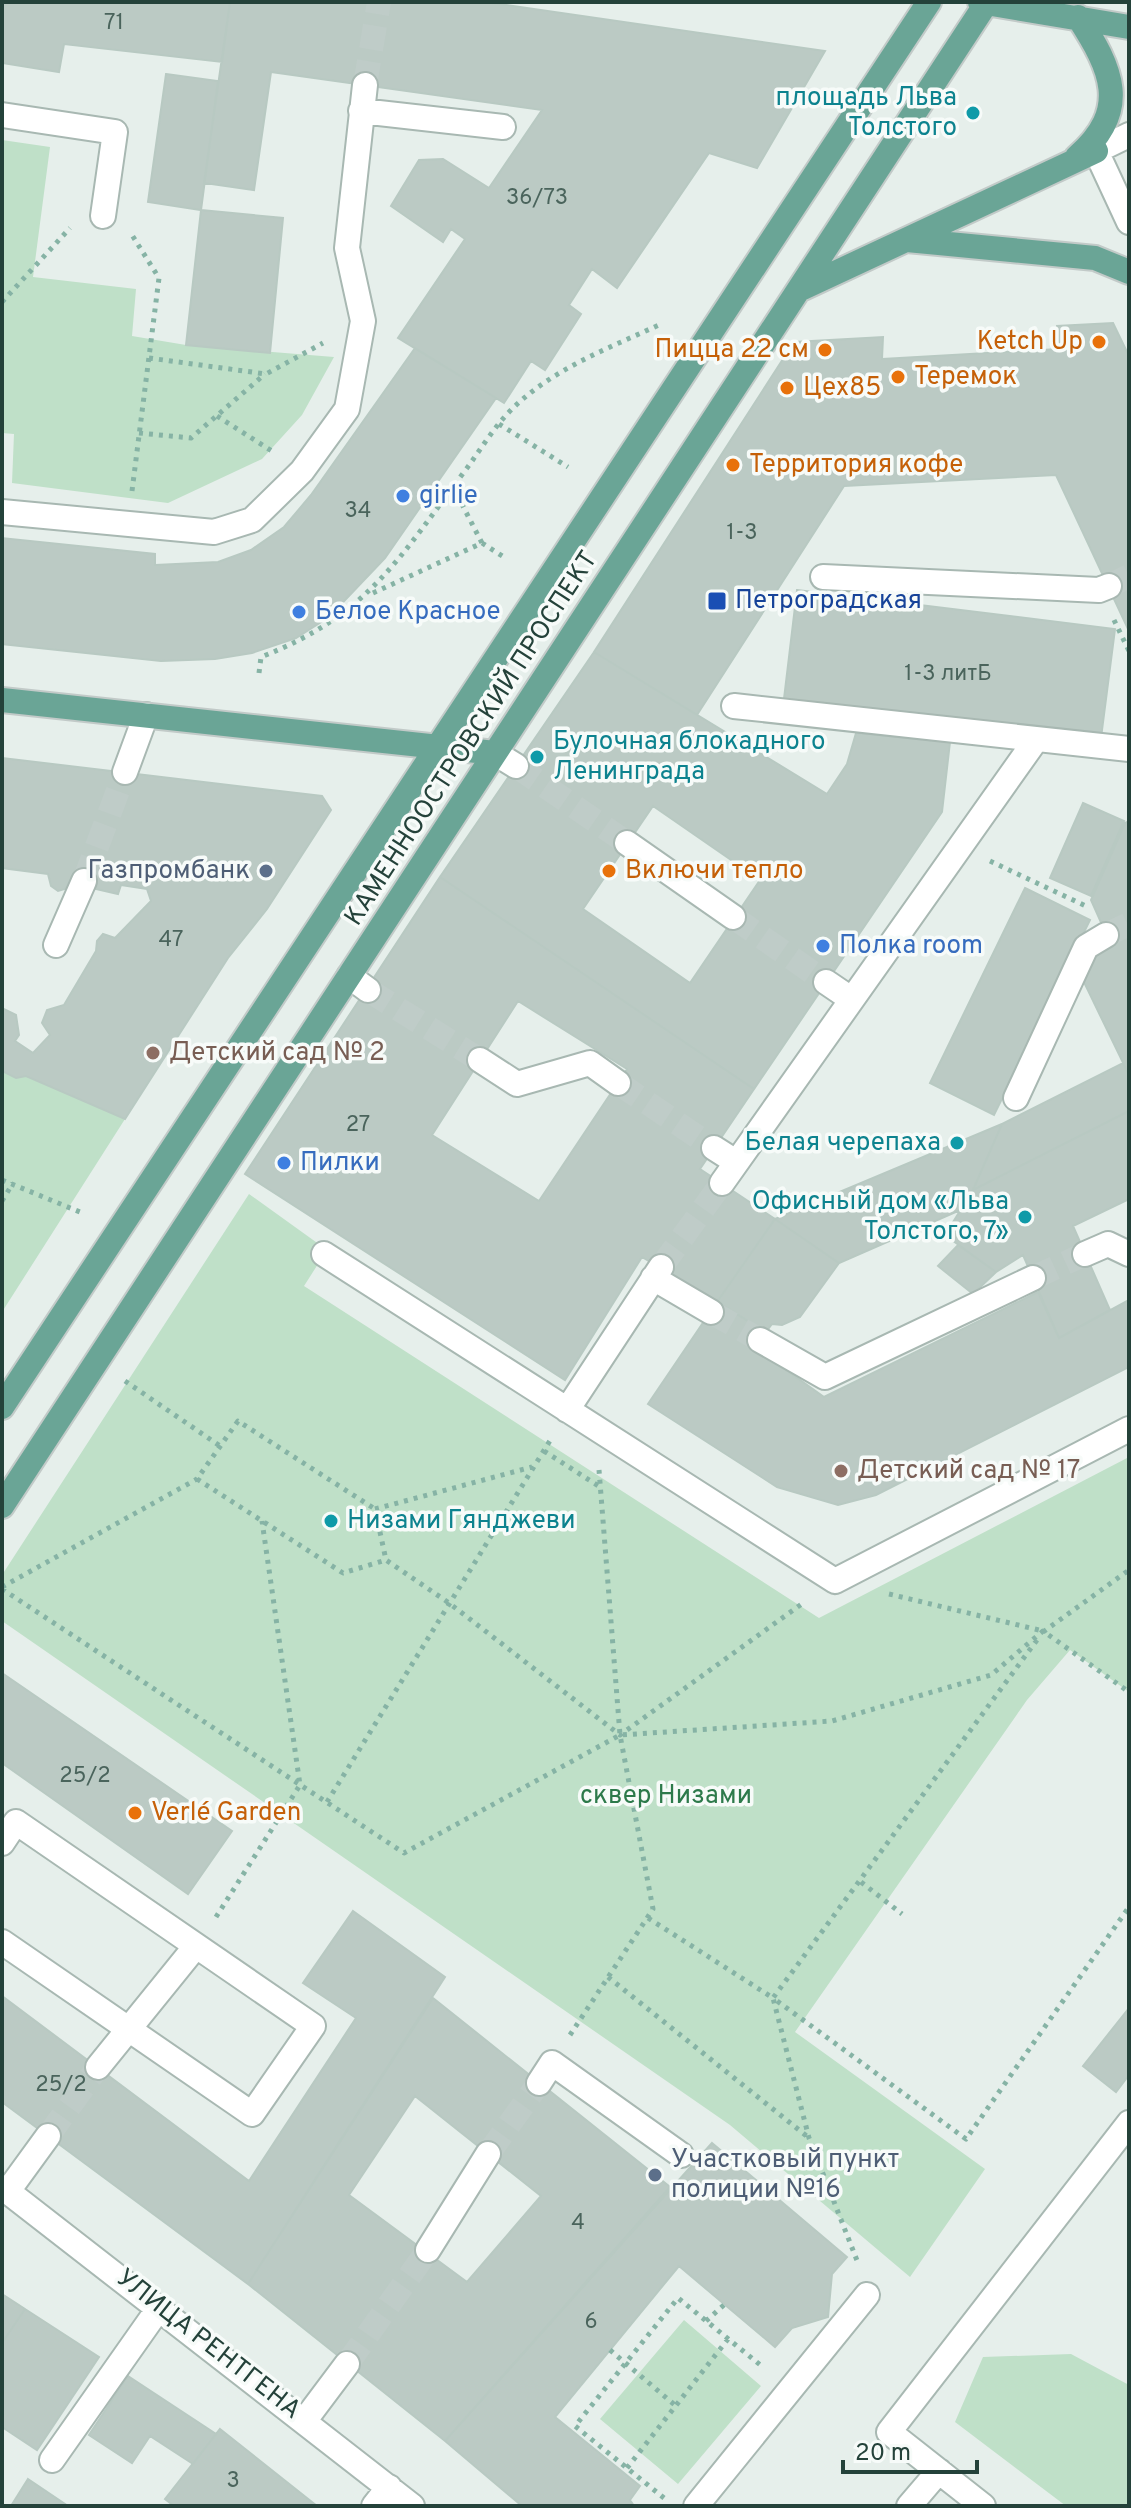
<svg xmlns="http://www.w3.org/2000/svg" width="1131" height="2508" font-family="Overpass,sans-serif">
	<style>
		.green { fill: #bfe0c8 }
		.building { fill: #bbcac4; stroke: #b8c9c2; stroke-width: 2; fill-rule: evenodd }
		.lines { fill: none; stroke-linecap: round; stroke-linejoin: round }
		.minor-tunnel { stroke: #bfccc8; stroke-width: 24; stroke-dasharray: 24 12; stroke-linecap: butt }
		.minor-casing { stroke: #a8b8b2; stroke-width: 28 }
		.major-casing { stroke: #c2cac8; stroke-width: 28 }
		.path { stroke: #86b3a5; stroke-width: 5; stroke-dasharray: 4 6; stroke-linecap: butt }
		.minor { stroke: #fff; stroke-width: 24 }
		.major { stroke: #6aa596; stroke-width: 24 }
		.culture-dot { fill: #0f9aa8; stroke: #f7fbf9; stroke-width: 3 }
		.food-dot { fill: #e8710a; stroke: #f7fbf9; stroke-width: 3 }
		.shop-dot { fill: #3f7fe0; stroke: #f7fbf9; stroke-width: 3 }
		.transit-dot { fill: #1a4fb4; stroke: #f7fbf9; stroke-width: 3 }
		.service-dot { fill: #5c6f8a; stroke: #f7fbf9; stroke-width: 3 }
		.education-dot { fill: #8d6e63; stroke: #f7fbf9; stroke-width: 3 }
		.labels { text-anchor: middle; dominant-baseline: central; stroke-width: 7; stroke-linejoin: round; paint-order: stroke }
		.number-label { font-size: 22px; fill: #4a645c }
		.culture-label { font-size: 26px; fill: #0d838f; stroke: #f7fbf9; text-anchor: end }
		.food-label { font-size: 26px; fill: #c56008; stroke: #f7fbf9; text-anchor: start }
		.shop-label { font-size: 26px; fill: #366cbe; stroke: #f7fbf9; text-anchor: start }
		.transit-label { font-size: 26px; fill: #164399; stroke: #f7fbf9; text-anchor: start }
		.street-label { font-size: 26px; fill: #24423a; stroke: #f7fbf9 }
		.service-label { font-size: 26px; fill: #4e5e75; stroke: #f7fbf9; text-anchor: end }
		.education-label { font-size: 26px; fill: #785e54; stroke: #f7fbf9; text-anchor: start }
		.park-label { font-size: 26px; fill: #2d7a4b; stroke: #f7fbf9 }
	</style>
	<rect width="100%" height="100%" fill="#e6efeb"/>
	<path class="green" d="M2,140L50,147L33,277L136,289L132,336L186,345L334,357L302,415L262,459L168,503L12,483L14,434L2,433Z
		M2,1071L16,1077L26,1076L125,1119L2,1312Z
		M249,1194L327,1250L304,1286L819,1618L1129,1457V1692L1070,1650L1027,1700L795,2032L985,2169L910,2277L730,2125L2,1621V1575Z
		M684,2320L761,2386L678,2484L600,2419Z
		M1071,2354L1129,2385V2506H1066L955,2422L983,2357Z"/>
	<path class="building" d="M2,2H230L222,62L64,44L59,72L2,63Z
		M230,2H485L825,51L757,168L709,153L617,288L592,269L569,305L581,314L545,370L531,361L504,403L398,338L465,239L451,229L443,242L391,206L419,160L443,159L489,188L542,110L271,72L254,190L204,183Z
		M166,74L218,81L201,210L148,202Z
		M201,210L283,218L270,353L186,345Z
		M1113,323L1129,356V631L1056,475L844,486L697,715L594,652L794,342L883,337L882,359L1059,349L1057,326Z
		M415,348L496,398L385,558L329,617L296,638L252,653L215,659L161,661L2,644V538L155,554V565L218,562L251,550L284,527L311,495Z
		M797,590L1115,629L1101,738L784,699Z
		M594,652L827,794L847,764L856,733L950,742L942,812L754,1089L440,877ZM653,806L760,880L690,983L583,909Z
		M2,758L322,796L331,810L267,909L228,958L125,1119L26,1076L16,1078L2,1071V1008L16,1015L19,1035L15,1041L33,1053L50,1035L42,1023L47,1010L64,1005L96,951L97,941L103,934L115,938L151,901L147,889L121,885L118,894L96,889L97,883L73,878L65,889L58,891L51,886L48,874L2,868Z
		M1083,803L1124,821L1091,896L1050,878Z
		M1129,821V1075L1081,976L1086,960L1112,947L1091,900L1125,823Z
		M440,877L754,1089L700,1169L775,1219L717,1302L642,1257L565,1380L245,1174ZM518,1001L627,1069L539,1201L432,1135Z
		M1025,888L1090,920L994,1115L930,1083Z
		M1123,1063L1129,1075V1111L973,1190L1002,1124Z
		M1129,1111V1199L1073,1226L1110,1310L1059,1338L1023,1255L996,1272L945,1235L973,1190Z
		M1002,1124L965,1208L839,1263L775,1219Z
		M775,1219L839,1263L800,1317L782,1325L772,1324L766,1332L717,1302Z
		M958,1245L996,1272L973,1294L938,1266Z
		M1038,1292L1059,1338L1129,1300V1367L876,1495L838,1505L777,1487L648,1404L717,1302L766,1332L754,1347L824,1397Z
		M2,1673L232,1831L188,1894L2,1763Z
		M353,1911L445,1977L248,2284L2,2102V1996L249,2181L356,2018L303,1983Z
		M433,1998L670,2187L445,2441L248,2284ZM415,2096L541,2196L467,2282L349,2195Z
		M1129,2008V2075L1116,2092L1083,2066Z
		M712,2143L847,2257L832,2274L828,2317L792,2328L775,2347L679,2266L555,2417L640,2486L630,2500L634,2506H522L445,2441Z
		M2,2294L25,2309L2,2343Z
		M25,2309L99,2357L37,2450L2,2427V2343Z
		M128,2376L216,2434L193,2464L150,2436L132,2463L89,2435Z
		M220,2429L317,2506H174L165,2499Z
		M28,2479L68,2506H11Z"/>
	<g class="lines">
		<path class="minor-tunnel" d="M365,85L379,2
			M1109,586L1129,576
			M516,766L627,843
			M84,881L125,772
			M733,917L826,982
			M1106,935L1129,924
			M368,990L480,1060
			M618,1083L714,1148
			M661,1267L722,1183
			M1033,1278L1085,1254
			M711,1312L760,1340
			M48,2136L98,2067
			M488,2154L539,2083
			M347,2364L428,2250"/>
		<defs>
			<path id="minor" d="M361,111L503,127
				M2,115L115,132L103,216
				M1129,135L1096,151L1129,222
				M2,512L214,532L252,520L302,471L347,409L363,321L347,248L365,85
				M823,577L1099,590L1109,586
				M734,706L1129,749
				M495,753L516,766
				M125,772L146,715
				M627,843L733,917
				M56,945L84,881
				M349,976L368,990
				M826,982L851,999
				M480,1060L517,1084L590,1063L618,1083
				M1016,1098L1086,947L1106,935
				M714,1148L736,1162
				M722,1183L1035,741
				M324,1254L835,1581L1129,1429
				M1085,1254L1108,1244L1129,1254
				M653,1278L711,1312
				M760,1340L825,1377L1033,1278
				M567,1410L661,1267
				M2,1843L16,1822L313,2026L252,2114L2,1942
				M98,2067L196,1946
				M539,2083L552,2063L681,2155
				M2,2187L412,2506
				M8,2191L48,2136
				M428,2250L488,2154
				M305,2420L347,2364
				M52,2460L159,2308
				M374,2506L389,2487
				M696,2506L867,2295
				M909,2506L939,2471
				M983,2506L889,2432L1129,2123"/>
			<path id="major" d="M980,2L1129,27
				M1077,157C1131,110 1112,69 1078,17
				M907,240L1095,258L1129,272
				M803,288L1096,151
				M2,700L495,753
				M2,1407L929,2
				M2,1506L987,2"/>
		</defs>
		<use href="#minor" class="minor-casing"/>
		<use href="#major" class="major-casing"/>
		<path class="path" d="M2,302L70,228
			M149,358L266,374L323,343
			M217,416L275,453
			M499,424L568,467
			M139,433L191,438L265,374
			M132,491L159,278L132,235
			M482,543L507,559
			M373,593L482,543L453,487
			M1114,620L1129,651
			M259,673L261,657C369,615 400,557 467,468C481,449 494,427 511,410C553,368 610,348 663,323
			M990,861L1086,906
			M2,1180L80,1212
			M2,1201L13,1183
			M125,1381L220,1446
			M544,1451L600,1487
			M197,1479L343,1573L386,1560
			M375,1509L532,1467
			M2,1587L197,1479L238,1421L375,1509L386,1560L449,1603L620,1735L803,1603
			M2,1589L404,1853L620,1735L832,1721L991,1675L1043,1631L1129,1692
			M889,1594L1043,1631
			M1043,1632L1129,1570
			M1037,1640L773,1998L966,2139L1129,1907
			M327,1802L551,1439
			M861,1882L902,1914
			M216,1917L300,1785L262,1521
			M648,1918L773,1998L809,2138L858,2263
			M608,1977L809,2138
			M570,2035L653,1909L620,1735L599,1470
			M706,2321L725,2304
			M610,2350L676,2406
			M627,2468L728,2339
			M664,2498L575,2426L678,2298L764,2368"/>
		<use href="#minor" class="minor"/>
		<use href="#major" class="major"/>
	</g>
	<g class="culture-dot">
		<circle cx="973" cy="113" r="8"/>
		<circle cx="537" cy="757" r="8"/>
		<circle cx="957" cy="1143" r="8"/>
		<circle cx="1025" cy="1217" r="8"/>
		<circle cx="331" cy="1521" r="8"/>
	</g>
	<g class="food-dot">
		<circle cx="1099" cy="342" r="8"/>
		<circle cx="825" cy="350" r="8"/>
		<circle cx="898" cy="377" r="8"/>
		<circle cx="787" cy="388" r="8"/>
		<circle cx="733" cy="465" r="8"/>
		<circle cx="609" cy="871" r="8"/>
		<circle cx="135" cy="1813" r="8"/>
	</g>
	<g class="shop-dot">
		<circle cx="403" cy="496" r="8"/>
		<circle cx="299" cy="612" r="8"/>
		<circle cx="823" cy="946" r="8"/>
		<circle cx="284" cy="1163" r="8"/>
	</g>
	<rect class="transit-dot" x="707" y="591" width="20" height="20" rx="4"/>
	<g class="service-dot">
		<circle cx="266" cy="871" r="8"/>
		<circle cx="655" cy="2175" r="8"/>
	</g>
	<g class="education-dot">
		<circle cx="153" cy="1053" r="8"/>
		<circle cx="841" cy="1471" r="8"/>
	</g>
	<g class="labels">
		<g class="number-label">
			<text x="114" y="23">71</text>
			<text x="537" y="198">36/73</text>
			<text x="358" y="511">34</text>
			<text x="742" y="533">1-3</text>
			<text x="948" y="674">1-3 литБ</text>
			<text x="171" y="940">47</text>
			<text x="358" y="1125">27</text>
			<text x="85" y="1776">25/2</text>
			<text x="61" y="2085">25/2</text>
			<text x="578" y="2223">4</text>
			<text x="591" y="2322">6</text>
			<text x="233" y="2481">3</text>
		</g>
		<g class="culture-label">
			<text x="957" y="98">площадь Льва<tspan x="957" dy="30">Толстого</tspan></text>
			<text x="553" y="742" text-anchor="start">Булочная блокадного<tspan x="553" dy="30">Ленинграда</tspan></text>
			<text x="941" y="1143">Белая черепаха</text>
			<text x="1009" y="1202">Офисный дом «Льва<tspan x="1009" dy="30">Толстого, 7»</tspan></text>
			<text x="347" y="1521" text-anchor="start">Низами Гянджеви</text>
		</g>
		<g class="food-label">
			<text x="1083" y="342" text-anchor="end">Ketch Up</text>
			<text x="809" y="350" text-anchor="end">Пицца 22 см</text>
			<text x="914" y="377">Теремок</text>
			<text x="803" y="388">Цех85</text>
			<text x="749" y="465">Территория кофе</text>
			<text x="625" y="871">Включи тепло</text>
			<text x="151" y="1813">Verlé Garden</text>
		</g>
		<g class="shop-label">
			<text x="419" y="496">girlie</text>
			<text x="315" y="612">Белое Красное</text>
			<text x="839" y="946">Полка room</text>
			<text x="300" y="1163">Пилки</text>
		</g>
		<g class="transit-label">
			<text x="735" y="601">Петроградская</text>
		</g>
		<g class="street-label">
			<text transform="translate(472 739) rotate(-57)">КАМЕННООСТРОВСКИЙ ПРОСПЕКТ</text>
			<text transform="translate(208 2345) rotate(38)">УЛИЦА РЕНТГЕНА</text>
		</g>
		<g class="service-label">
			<text x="250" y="871">Газпромбанк</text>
			<text x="671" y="2160" text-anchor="start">Участковый пункт<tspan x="671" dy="30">полиции №16</tspan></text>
		</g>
		<g class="education-label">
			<text x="169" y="1053">Детский сад № 2</text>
			<text x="857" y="1471">Детский сад № 17</text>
		</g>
		<g class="park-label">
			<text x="666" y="1796">сквер Низами</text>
		</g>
	</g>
	<rect width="1131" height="2508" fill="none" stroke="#24423a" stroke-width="8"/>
	<path d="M843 2460v12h134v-12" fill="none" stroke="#24423a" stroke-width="4"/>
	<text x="855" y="2460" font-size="24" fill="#24423a" stroke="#f7fbf9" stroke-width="6" paint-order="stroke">20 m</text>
</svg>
